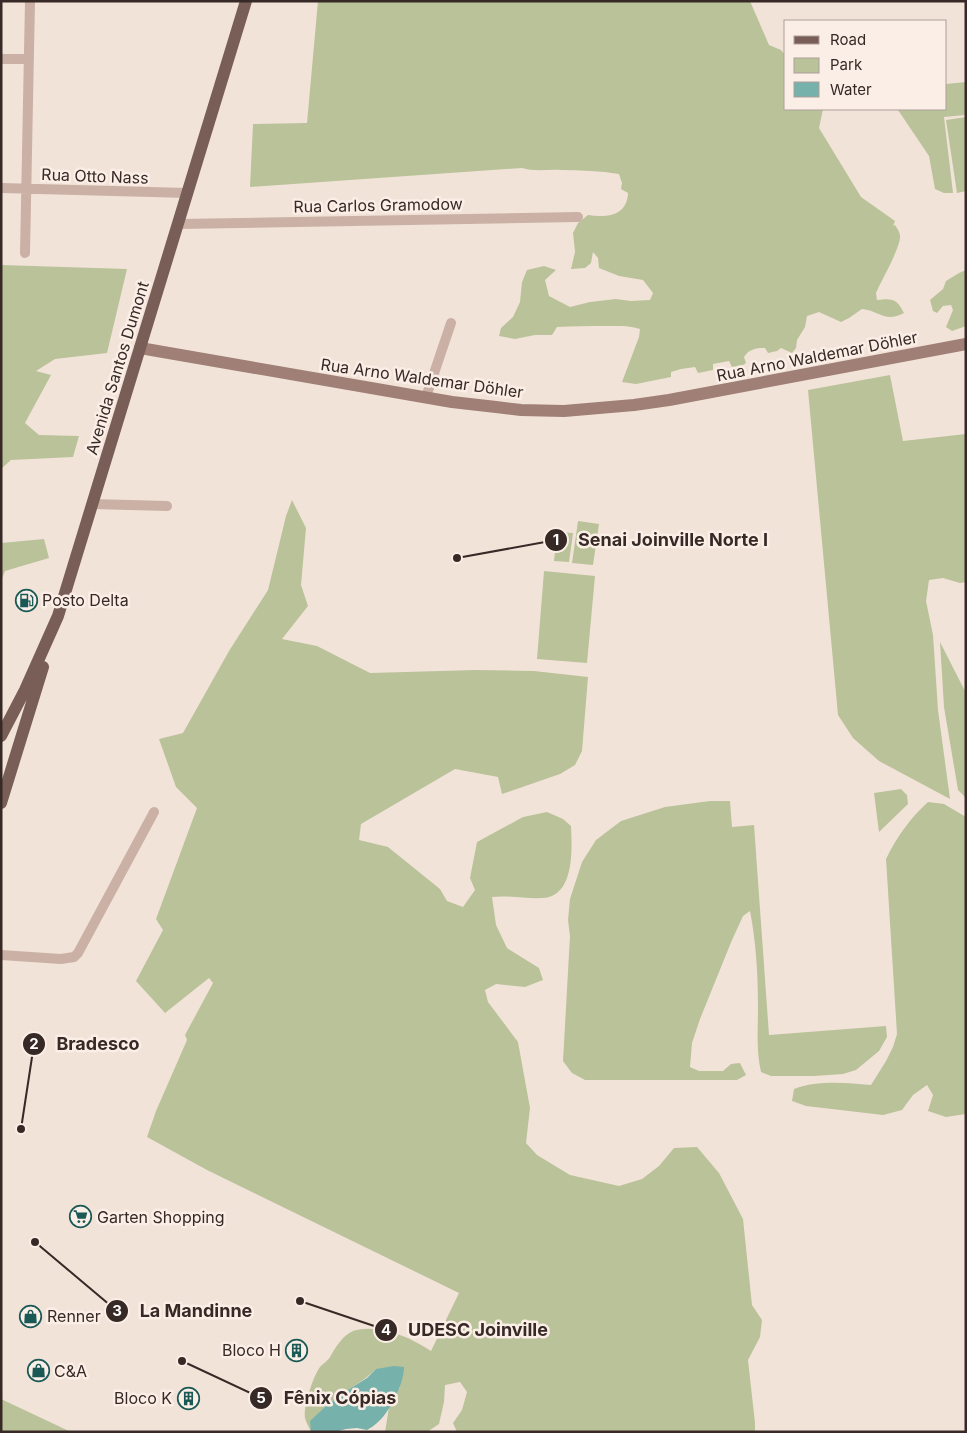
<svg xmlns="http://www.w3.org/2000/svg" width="967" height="1433" font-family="Inter,sans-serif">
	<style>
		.green { fill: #bac299 }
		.water { fill: #77b1ab }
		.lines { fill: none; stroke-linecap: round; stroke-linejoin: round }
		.minor { stroke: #cbb1a5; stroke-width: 10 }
		.secondary { stroke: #9f7f76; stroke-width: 12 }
		.primary { stroke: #795e57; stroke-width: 12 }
		.labels { text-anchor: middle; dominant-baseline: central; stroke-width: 5; stroke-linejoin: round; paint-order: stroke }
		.street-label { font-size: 16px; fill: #362926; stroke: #faeee6 }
		.poi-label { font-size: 16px; fill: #362926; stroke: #faeee6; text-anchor: start }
		.leader { fill: none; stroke: #362926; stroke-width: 2 }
		.callout-dot { fill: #362926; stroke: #faeee6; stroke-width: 2 }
		.mark-label { font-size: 15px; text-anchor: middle; font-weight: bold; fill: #fff }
		.callout-label { font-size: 18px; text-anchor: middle; font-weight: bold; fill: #362926; stroke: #faeee6; stroke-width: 5; stroke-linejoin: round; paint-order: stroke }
	</style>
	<rect width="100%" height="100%" fill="#f2e3d9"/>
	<path class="green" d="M318,1H750L769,45L781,50L786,56V109H823L819,128L861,197L895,221L893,226L895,225C897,228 900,232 900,236C901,247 881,281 876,293L877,300C893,298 897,299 904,313C885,323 880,311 862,309L849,318L841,322L819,312L807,316L805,327L797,340L796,348L792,353L781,348L777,351L768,353L765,348C756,348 749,349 744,357L746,363L743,365L732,367L729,361L713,364V370L698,373L695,367L681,369L671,372V377L636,384L622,382L639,337L640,329C628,325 618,326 605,326C589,326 573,326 557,327L552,335H535L515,339L499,336L501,328L513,317L520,302L522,282L527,270L544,266L556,270L545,280L549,296L570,307L590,302L616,299L631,301L650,300L653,293L643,280L619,276L599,268L598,258L593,252L591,263L585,268L571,269L575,252L573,233L578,223L588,215C607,218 627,216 628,193L621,189L622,183L619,174C600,171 580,170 561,170C547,169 535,172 522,168L250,187L253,124L307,123Z
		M966,82V115L944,117L953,193H944L935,189L929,156L898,110L894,109H946V84Z
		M966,117V191L957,193L946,120Z
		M1,265L127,269L107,353L55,359L36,371L51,375L25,423L39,435L79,436L73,457L11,460L1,469Z
		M966,270V326L952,331L946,327L953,310L951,305L943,306L937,313L933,311L930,300L943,289L946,281L959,273Z
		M890,375L903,441L966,434V582L960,583L943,578L929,580L926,601L933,635L938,710L950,799L879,761L853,738L838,715L808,390Z
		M292,500L306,528L301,585L308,606L282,639L317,646L370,673L475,670L534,671L588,677L582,751L575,765L560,774L502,794L498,777L455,769L361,824L359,840L388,847L440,889L447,901L463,907L475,890L470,878L477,842L523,817L547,812L563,819L571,826C572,848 575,896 543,898C526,899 509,895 492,897L496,925L507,948L539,968L543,980L525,987L496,984L485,990L488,1002L518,1042L530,1108L526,1143L537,1155L570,1175L619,1186L642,1179L659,1166L674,1148L697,1147L719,1173L743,1219L752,1305L762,1320L760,1337L748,1360L755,1423V1432H457L453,1423L462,1410L467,1392L460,1382L445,1385L444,1402L439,1424L427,1432H385L389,1407L400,1387L376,1369C366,1379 355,1385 344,1393C331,1401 321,1411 311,1421V1432C309,1427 306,1422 305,1418C303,1408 313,1376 320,1367C323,1363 327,1362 330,1357C335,1348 343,1335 353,1331C377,1323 411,1337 431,1351L459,1293L207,1170L147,1137L156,1111L187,1040L185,1035L213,983L209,978L165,1013L136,981L163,930L156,919L197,808L176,787L159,739L183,733L229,651L268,590L286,516Z
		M578,521L599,524L593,565L572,563Z
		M557,532L573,533L569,562L554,561Z
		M44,539L49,558L5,571L1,581V543Z
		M544,571L595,576L587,663L537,659Z
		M940,642L966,693V798L958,790L944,707Z
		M901,789L907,795L908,804L879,832L874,793Z
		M710,801H730L732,827L754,825L769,1035L886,1026L887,1037L879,1051L856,1070L843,1074L814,1076H771L761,1072C756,1050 758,1029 758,1007C758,975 756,941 750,911L743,916L732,940L700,1019L692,1043L690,1067L699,1071H723L731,1064L740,1063L746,1075L737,1080H585L572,1073L563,1061L570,936L568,920L570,899L582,862L596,840L621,821L665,807Z
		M928,802L944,804L966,817V1114L946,1117L928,1111L933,1095L927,1085L913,1095L902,1110L883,1115L806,1106L792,1101L794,1089C818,1080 846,1083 871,1085L886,1061L893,1047L897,1034L886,859C896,838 910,818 928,802Z
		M1,1399L71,1432H1Z"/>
	<path class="water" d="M394,1366L404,1367C404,1384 390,1412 377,1423C374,1426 370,1428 367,1430L357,1428L346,1429L335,1432H311L310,1421L326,1406L343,1393L367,1378L376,1369Z"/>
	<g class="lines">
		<path class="minor" d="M1,59H29
			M1,188L188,193
			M178,224L578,217
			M25,253L30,1
			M426,397L451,323
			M92,504L167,506
			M1,955L61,959L74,957L78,953L154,812"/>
		<path class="secondary" d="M140,348L452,402L496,407L521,410L564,411L634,405L669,400L966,344"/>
		<path class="primary" d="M1,736L25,690L58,616L246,1
			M1,803L43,667"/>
	</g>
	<defs>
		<symbol id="fuel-ring" viewBox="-11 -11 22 22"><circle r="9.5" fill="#faeee6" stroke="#1a5955" stroke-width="1.5"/><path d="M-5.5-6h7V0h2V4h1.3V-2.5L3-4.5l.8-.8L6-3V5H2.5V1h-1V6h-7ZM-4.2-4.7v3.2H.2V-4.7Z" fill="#1a5955"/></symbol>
		<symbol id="supermarket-ring" viewBox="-11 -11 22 22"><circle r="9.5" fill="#faeee6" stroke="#1a5955" stroke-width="1.5"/><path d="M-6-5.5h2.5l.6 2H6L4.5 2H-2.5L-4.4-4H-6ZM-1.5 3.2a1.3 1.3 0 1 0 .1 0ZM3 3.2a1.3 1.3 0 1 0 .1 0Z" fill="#1a5955"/></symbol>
		<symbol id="shop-ring" viewBox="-11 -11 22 22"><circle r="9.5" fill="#faeee6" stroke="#1a5955" stroke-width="1.5"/><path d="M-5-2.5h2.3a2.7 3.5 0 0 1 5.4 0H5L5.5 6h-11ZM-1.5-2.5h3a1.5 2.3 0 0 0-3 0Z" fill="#1a5955"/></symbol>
		<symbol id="building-ring" viewBox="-11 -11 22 22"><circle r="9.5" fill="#faeee6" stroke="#1a5955" stroke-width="1.5"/><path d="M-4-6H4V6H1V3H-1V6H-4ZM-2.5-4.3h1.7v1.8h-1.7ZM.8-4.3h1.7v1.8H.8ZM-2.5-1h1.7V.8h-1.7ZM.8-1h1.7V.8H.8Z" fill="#1a5955"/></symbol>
	</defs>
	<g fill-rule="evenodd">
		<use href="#fuel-ring" x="14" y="588" width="25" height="25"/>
		<use href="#supermarket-ring" x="68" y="1204" width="25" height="25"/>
		<use href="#shop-ring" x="18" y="1304" width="25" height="25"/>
		<use href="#building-ring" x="284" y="1338" width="25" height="25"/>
		<use href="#shop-ring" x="26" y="1358" width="25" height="25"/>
		<use href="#building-ring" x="176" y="1386" width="25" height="25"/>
	</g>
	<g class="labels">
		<g class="street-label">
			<text transform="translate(95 176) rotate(2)">Rua Otto Nass</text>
			<text transform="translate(378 205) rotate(-1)">Rua Carlos Gramodow</text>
			<text transform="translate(817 356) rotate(-11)">Rua Arno Waldemar Döhler</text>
			<text transform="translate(117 368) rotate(-73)">Avenida Santos Dumont</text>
			<text transform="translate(422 378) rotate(8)">Rua Arno Waldemar Döhler</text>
		</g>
		<g class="poi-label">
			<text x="42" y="600">Posto Delta</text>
			<text x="97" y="1217">Garten Shopping</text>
			<text x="47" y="1316">Renner</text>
			<text x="281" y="1350" text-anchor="end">Bloco H</text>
			<text x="54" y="1371">C&amp;A</text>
			<text x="172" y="1398" text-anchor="end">Bloco K</text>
		</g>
	</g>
	<path class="leader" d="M457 558L556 540M21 1129L34 1044M35 1242L117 1311M300 1301L386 1330M182 1361L261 1398"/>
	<g class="callout-dot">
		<circle cx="457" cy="558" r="5"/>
		<circle cx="21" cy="1129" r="5"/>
		<circle cx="35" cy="1242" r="5"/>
		<circle cx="300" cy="1301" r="5"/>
		<circle cx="182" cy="1361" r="5"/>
		<circle cx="556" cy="540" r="12"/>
		<circle cx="34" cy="1044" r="12"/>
		<circle cx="117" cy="1311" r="12"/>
		<circle cx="386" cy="1330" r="12"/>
		<circle cx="261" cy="1398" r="12"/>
	</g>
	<g class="mark-label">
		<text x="556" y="545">1</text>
		<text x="34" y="1049">2</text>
		<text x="117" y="1316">3</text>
		<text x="386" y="1335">4</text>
		<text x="261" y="1403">5</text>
	</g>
	<g class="callout-label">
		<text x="673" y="546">Senai Joinville Norte I</text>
		<text x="98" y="1050">Bradesco</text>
		<text x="196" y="1317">La Mandinne</text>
		<text x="478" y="1336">UDESC Joinville</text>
		<text x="340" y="1404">Fênix Cópias</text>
	</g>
	<rect width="967" height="1433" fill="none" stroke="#362926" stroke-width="5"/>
	<rect x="784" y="20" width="162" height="90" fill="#faeee6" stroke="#ac9f99"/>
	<rect x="794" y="36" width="25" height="8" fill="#795e57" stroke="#ac9f99"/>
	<text x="830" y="45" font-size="15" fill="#362926">Road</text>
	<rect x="794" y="58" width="25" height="15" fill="#bac299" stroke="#ac9f99"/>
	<text x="830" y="70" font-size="15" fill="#362926">Park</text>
	<rect x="794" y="82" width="25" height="15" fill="#77b1ab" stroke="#ac9f99"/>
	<text x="830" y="95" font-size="15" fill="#362926">Water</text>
</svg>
